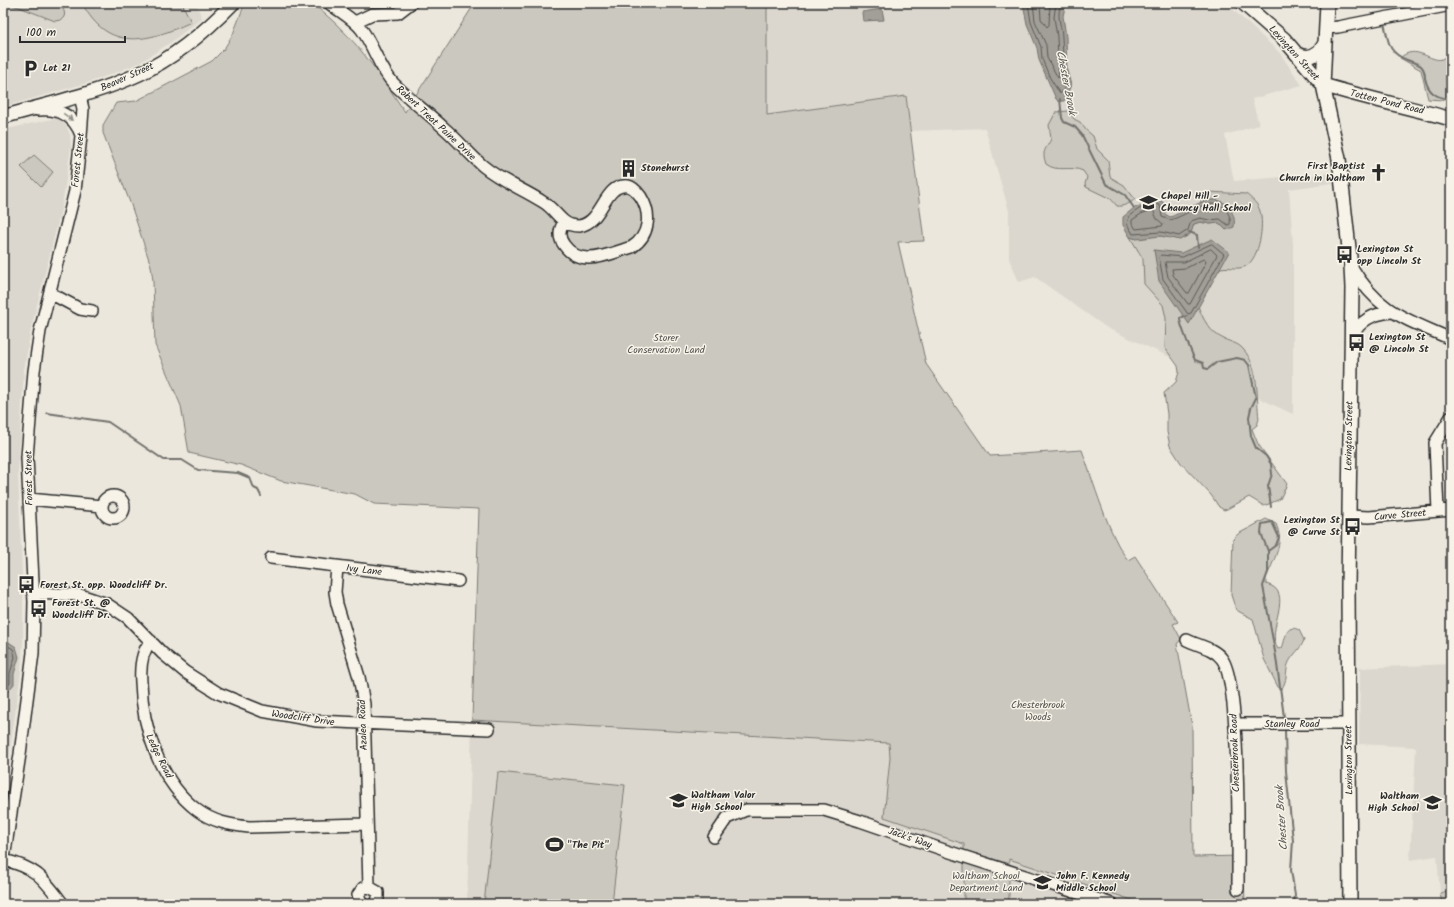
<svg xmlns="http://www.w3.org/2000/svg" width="1454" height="907" font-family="Kalam,sans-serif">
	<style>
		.built { fill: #dbd7ce }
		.green { fill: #cbc8bf; stroke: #7b7a75 }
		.water { fill: #a29f98; stroke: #72716c }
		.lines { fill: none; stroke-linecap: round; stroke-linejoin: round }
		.shore { stroke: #5b5957; stroke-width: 1 }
		.stream { stroke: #72716c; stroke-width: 2 }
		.minor-casing { stroke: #2b2b2b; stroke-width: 14 }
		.major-casing { stroke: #2b2b2b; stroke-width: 16 }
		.minor { stroke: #f7f3e8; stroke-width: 11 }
		.major { stroke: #f7f3e8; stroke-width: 13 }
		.oneway { fill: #918f8a }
		.labels { text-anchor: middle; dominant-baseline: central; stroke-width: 3; stroke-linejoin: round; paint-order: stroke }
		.street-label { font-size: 10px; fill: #2b2b2b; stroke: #f7f3e8 }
		.poi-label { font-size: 10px; font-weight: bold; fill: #2b2b2b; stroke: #f7f3e8; text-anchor: start }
		.park-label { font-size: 10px; fill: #535250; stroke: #f7f3e8 }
		.water-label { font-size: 11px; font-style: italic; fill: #555451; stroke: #f7f3e8 }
	</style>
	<rect width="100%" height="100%" fill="#ebe7dd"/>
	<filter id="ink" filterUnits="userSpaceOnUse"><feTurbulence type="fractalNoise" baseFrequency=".025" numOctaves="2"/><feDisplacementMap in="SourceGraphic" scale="8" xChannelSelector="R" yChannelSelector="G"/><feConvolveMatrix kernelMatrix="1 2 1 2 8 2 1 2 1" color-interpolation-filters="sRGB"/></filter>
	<g filter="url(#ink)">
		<path class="built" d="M3,3H196L202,18L170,43L141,62L120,71L90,82L3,107Z
			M767,3H1226L1279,52L1302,85L1252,99L1259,125L1225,135L1234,181L1331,173L1332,183L1289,189L1293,244V414L1107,328L1035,277L1019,282L1009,259V211L985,128L911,131L906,96L767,115Z
			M56,118L62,120L67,127L70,135L71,147L62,206L31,329L24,370L18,471L23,598V642L21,672L3,799V130Z
			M1451,664V890L1440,893L1437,856L1410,860L1416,747L1359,744L1360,668Z
			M472,720L889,743L890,758L884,817L964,844V904H467Z
			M1009,859L1144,904H1009Z"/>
		<path class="green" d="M3,3H60C63,9 68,15 61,20L55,21L19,7Z
			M82,3H182L191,22C148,42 108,53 82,3Z
			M245,3H309L314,5C355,37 376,69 405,112L475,3H767V115L906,96L924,241L898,242L926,364L990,456L1082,450C1092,478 1110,539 1128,560L1135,556L1178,622L1173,624L1181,639L1177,644L1192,726L1193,857L1243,856L1245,901H1219L1193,904H1144L1009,859V904H964V844L884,817L890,758L889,743L472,720L479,509L374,504L355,494L281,481L241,465L189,453L181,406L155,345L153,281L151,266L131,205L103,133V125L116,103L136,101L212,61L224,49L233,34Z
			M1451,50V73L1446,79L1450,94L1442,100L1428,99L1421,70L1400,58C1416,43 1431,63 1442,59C1446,57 1448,53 1451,50Z
			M1069,111L1074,119L1080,122L1086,130L1093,136L1097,149L1108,160L1110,177L1124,185L1135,199C1131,203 1123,207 1117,206L1111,199L1086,187L1085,184L1087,177L1083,171C1071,165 1057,173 1046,164C1041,150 1046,150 1051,139L1049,125L1056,112Z
			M34,155L53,172L41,187L21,167Z
			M1209,192L1246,194C1252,199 1258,204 1260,211C1264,225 1260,257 1246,266C1236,272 1222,262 1214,273C1207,282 1203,296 1198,306C1203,319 1210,333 1224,339C1230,342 1238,343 1243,349C1260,368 1256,396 1259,419L1257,425L1252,429L1258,444L1287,484L1280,499L1264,506L1249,497L1227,509L1224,510L1219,507L1211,495L1181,463L1170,446L1167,432V414L1164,393L1176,382L1179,372L1178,366L1165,348L1166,318L1163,305L1144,284L1143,259L1130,237C1140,241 1151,235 1161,236C1169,236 1175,241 1183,238C1191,236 1191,230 1194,224L1200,222L1210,224L1219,223L1224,228L1227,205C1219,198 1210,200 1200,203L1204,194Z
			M1266,519L1276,524C1285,544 1273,560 1266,579V584C1297,591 1264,630 1278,649L1282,648C1286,639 1285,623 1299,630L1304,640C1301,649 1293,654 1289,662C1285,670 1288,682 1281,689H1279L1264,659L1253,619L1236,610L1231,595L1233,539L1238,534Z
			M498,772L625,785L612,904H484Z
			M1451,890V904H1442L1440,893Z"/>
		<path class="water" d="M1023,3H1066L1063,16L1066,37L1067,71L1071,85L1064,101H1058L1056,99L1039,60L1037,48L1027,24Z
			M882,9L884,20L863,21L862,12Z
			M1156,200L1163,202L1165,214L1170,217C1188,211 1215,187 1230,209C1234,215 1235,220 1234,227L1226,230L1219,223L1210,224L1200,222L1194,224L1191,233L1180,240L1160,236L1137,239L1130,237L1123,225V217L1134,208Z
			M1212,239L1229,252L1189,324L1159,281L1154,250L1181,253Z
			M3,638L16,647L19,657L14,674V684L3,697Z"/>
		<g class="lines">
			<path class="shore" d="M1028,3L1031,22L1041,47L1042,59L1050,78L1060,94L1067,85C1063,69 1063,54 1062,37C1062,26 1055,14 1062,3
				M1033,3L1035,21L1046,45L1047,58L1058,78L1059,76L1057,37L1054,17L1056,3
				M1040,3L1041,19L1047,27L1049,25L1050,3
				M1156,204L1160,205L1162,217L1170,220C1184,217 1213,194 1225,209C1229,214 1231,218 1230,224L1228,225L1220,219L1209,220L1200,218L1191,221L1188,230L1179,236L1161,232L1133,234L1127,224L1129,216L1139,209Z
				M1153,210L1157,219L1163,224L1162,226L1136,229L1132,223V220L1141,214Z
				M1212,244L1224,254L1191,313L1188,314L1163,279L1159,257L1161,255L1182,257Z
				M1211,249L1217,255L1190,304H1188L1168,277L1165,262H1184Z
				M1204,259L1206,262L1189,293H1187L1173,275L1172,269L1186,268Z
				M3,643L13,649L15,657L10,673V683L3,691"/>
			<path class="stream" d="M1376,3L1378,6
				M1384,23C1389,42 1387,52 1407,60C1411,62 1418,63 1421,66C1424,69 1425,74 1425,78C1428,93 1437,98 1451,99
				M1060,99L1062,118L1064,122L1075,127L1082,135L1106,184L1125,195L1134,208
				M1189,232L1197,235L1198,247
				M1187,316L1180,318C1179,322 1192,354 1195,360L1203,363L1204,368L1208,369L1217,362L1237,358L1245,360L1249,365L1256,398L1251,408L1249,417L1251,436L1256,448L1266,456L1271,464L1272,474L1268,486L1271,507
				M47,413L108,422L164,460H182L198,470L238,473L250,478L254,488L258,490L261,496
				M1268,551L1276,545L1279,537L1272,522L1262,524L1261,533L1268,551V572L1263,586L1276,657L1284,717
				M1285,730L1286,771L1293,841L1291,870L1295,895L1294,904"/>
			<defs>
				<path id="minor" d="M329,3C340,12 354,19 362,30C374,47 379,68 394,84C410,100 428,113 444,128C458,140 469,154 483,166C501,181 523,189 543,202C552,207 557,216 565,222C569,225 574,226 579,226C604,222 603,183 628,186C634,187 638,193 641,197C652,215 649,236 632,247C608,254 581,269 564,245C558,237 559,230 564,222
					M355,22L372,14L398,13L411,3
					M1326,28L1338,27L1451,5
					M38,110C59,108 74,115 81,135
					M1351,266C1379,313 1404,318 1451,339
					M50,293L80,309L92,311
					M1351,337C1361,320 1372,314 1391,312
					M102 507a11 11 0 1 1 22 0a11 11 0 1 1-22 0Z
					M29,499L102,506
					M1438,511L1435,443L1451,417
					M1349,516L1369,517L1451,510
					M271,558L458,581
					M337,567L335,592L337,604L359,677L364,704L369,887
					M33,593L80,595L107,604L128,618L162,653L185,672L218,693L262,711L317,721L489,729
					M1187,640C1199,646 1214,648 1222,659C1241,684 1238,849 1238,889
					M151,641C141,652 140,668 141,682C142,727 160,782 197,810C213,822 230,825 249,827L366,824
					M1235,724H1349
					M714,837L727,818L746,810H824L860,821L950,852L1112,904
					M4,860C37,868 43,878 63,904
					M3,865L20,754L33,653L34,602L27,457L34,371L40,331L75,191L81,136L83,109L80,96
					M362,904L358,895L363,888L369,887L378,892V900L375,904"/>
				<path id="major" d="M1243,3L1284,39L1323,85L1339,159L1351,266L1352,288L1348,588L1350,904
					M1297,54C1309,60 1319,55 1325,43
					M1323,85C1365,98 1408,107 1451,119
					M1323,85L1327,3
					M3,117C48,104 96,94 139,74C174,58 206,31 233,3"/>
			</defs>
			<use href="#minor" class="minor-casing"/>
			<use href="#major" class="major-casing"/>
			<use href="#minor" class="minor"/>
			<use href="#major" class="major"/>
		</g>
		<defs><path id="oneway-solid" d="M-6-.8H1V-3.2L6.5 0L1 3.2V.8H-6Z"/></defs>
		<use class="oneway" href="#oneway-solid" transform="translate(68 117) rotate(37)"/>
	</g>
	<defs>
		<symbol id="parking-bare" viewBox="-9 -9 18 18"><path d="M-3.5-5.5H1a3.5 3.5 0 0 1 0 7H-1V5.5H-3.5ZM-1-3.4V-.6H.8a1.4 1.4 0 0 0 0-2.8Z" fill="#2b2b2b" stroke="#f7f3e8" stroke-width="2.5" paint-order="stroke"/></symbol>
		<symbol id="building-bare" viewBox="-9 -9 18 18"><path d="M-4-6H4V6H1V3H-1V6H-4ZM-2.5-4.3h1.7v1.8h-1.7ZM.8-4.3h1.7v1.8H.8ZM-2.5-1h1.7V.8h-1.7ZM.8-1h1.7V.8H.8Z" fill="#2b2b2b" stroke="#f7f3e8" stroke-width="2.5" paint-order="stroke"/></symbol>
		<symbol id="church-bare" viewBox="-9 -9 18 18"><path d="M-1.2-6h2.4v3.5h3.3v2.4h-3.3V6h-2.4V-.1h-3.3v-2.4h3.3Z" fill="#2b2b2b" stroke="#f7f3e8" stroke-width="2.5" paint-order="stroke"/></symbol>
		<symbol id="school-bare" viewBox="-9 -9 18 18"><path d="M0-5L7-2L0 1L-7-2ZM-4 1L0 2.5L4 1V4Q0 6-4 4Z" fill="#2b2b2b" stroke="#f7f3e8" stroke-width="2.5" paint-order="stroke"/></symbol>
		<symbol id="bus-bare" viewBox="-9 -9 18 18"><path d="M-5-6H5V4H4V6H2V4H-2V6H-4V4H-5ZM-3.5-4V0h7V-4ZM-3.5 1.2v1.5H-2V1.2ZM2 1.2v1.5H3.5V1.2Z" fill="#2b2b2b" stroke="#f7f3e8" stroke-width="2.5" paint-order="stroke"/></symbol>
		<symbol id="stadium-bare" viewBox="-9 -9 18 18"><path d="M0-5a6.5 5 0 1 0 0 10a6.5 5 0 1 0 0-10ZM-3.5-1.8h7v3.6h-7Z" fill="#2b2b2b" stroke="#f7f3e8" stroke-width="2.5" paint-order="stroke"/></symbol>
	</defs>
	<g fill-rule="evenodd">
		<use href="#parking-bare" x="18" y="56" width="25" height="25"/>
		<use href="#building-bare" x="616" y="156" width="25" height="25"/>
		<use href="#church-bare" x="1366" y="160" width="25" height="25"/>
		<use href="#school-bare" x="1136" y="190" width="25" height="25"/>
		<use href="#bus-bare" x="1332" y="242" width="25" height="25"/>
		<use href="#bus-bare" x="1344" y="330" width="25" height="25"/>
		<use href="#bus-bare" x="1340" y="514" width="25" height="25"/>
		<use href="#bus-bare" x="14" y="572" width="25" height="25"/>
		<use href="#bus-bare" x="26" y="596" width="25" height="25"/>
		<use href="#school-bare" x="666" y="788" width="25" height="25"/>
		<use href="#school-bare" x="1420" y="790" width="25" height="25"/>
		<use href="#stadium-bare" x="542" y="832" width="25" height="25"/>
		<use href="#school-bare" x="1030" y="870" width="25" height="25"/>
	</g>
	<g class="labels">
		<g class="street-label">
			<text transform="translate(1294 53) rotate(48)">Lexington Street</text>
			<text transform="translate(127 77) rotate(-24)">Beaver Street</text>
			<text transform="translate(1387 102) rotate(14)">Totten Pond Road</text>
			<text transform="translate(436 123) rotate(43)">Robert Treat Paine Drive</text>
			<text transform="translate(78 160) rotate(-84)">Forest Street</text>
			<text transform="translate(1349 436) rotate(-89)">Lexington Street</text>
			<text transform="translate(29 478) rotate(-91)">Forest Street</text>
			<text transform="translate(1400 515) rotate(-5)">Curve Street</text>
			<text transform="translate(364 570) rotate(7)">Ivy Lane</text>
			<text transform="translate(303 718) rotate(8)">Woodcliff Drive</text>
			<text x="1292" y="724">Stanley Road</text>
			<text transform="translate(363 725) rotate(-92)">Azalea Road</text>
			<text transform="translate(1235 753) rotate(-92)">Chesterbrook Road</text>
			<text transform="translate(159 756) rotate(64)">Ledge Road</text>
			<text transform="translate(1349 760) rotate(-91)">Lexington Street</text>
			<text transform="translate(910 838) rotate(19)">Jack's Way</text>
		</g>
		<g class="poi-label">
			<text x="43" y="68">Lot 21</text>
			<text x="1365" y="166" text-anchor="end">First Baptist<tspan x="1365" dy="12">Church in Waltham</tspan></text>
			<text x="641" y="168">Stonehurst</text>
			<text x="1161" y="196">Chapel Hill -<tspan x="1161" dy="12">Chauncy Hall School</tspan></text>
			<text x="1357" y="249">Lexington St<tspan x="1357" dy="12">opp Lincoln St</tspan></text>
			<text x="1369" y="337">Lexington St<tspan x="1369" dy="12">@ Lincoln St</tspan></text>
			<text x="1340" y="520" text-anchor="end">Lexington St<tspan x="1340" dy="12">@ Curve St</tspan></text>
			<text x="40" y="585">Forest St. opp. Woodcliff Dr.</text>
			<text x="52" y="603">Forest St. @<tspan x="52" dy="12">Woodcliff Dr.</tspan></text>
			<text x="691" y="795">Waltham Valor<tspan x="691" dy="12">High School</tspan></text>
			<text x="1419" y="796" text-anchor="end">Waltham<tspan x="1419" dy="12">High School</tspan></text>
			<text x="567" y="845">"The Pit"</text>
			<text x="1056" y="876">John F. Kennedy<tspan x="1056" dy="12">Middle School</tspan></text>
		</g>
		<g class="park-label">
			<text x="666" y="338">Storer<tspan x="666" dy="12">Conservation Land</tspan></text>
			<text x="1038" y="705">Chesterbrook<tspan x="1038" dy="12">Woods</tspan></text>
			<text x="986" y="876">Waltham School<tspan x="986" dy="12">Department Land</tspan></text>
		</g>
		<g class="water-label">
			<text transform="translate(1066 83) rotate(79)">Chester Brook</text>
			<text transform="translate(1282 818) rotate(-94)">Chester Brook</text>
		</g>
	</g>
	<rect width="1454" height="907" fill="none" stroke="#f7f3e8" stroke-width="16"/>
	<rect x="8" y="8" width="1438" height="891" fill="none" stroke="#2b2b2b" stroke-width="1.5" filter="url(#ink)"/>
	<path d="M20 36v6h105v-6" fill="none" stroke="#2b2b2b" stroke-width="2"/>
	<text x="26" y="36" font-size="12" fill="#2b2b2b" stroke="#f7f3e8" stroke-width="3" paint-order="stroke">100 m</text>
</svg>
